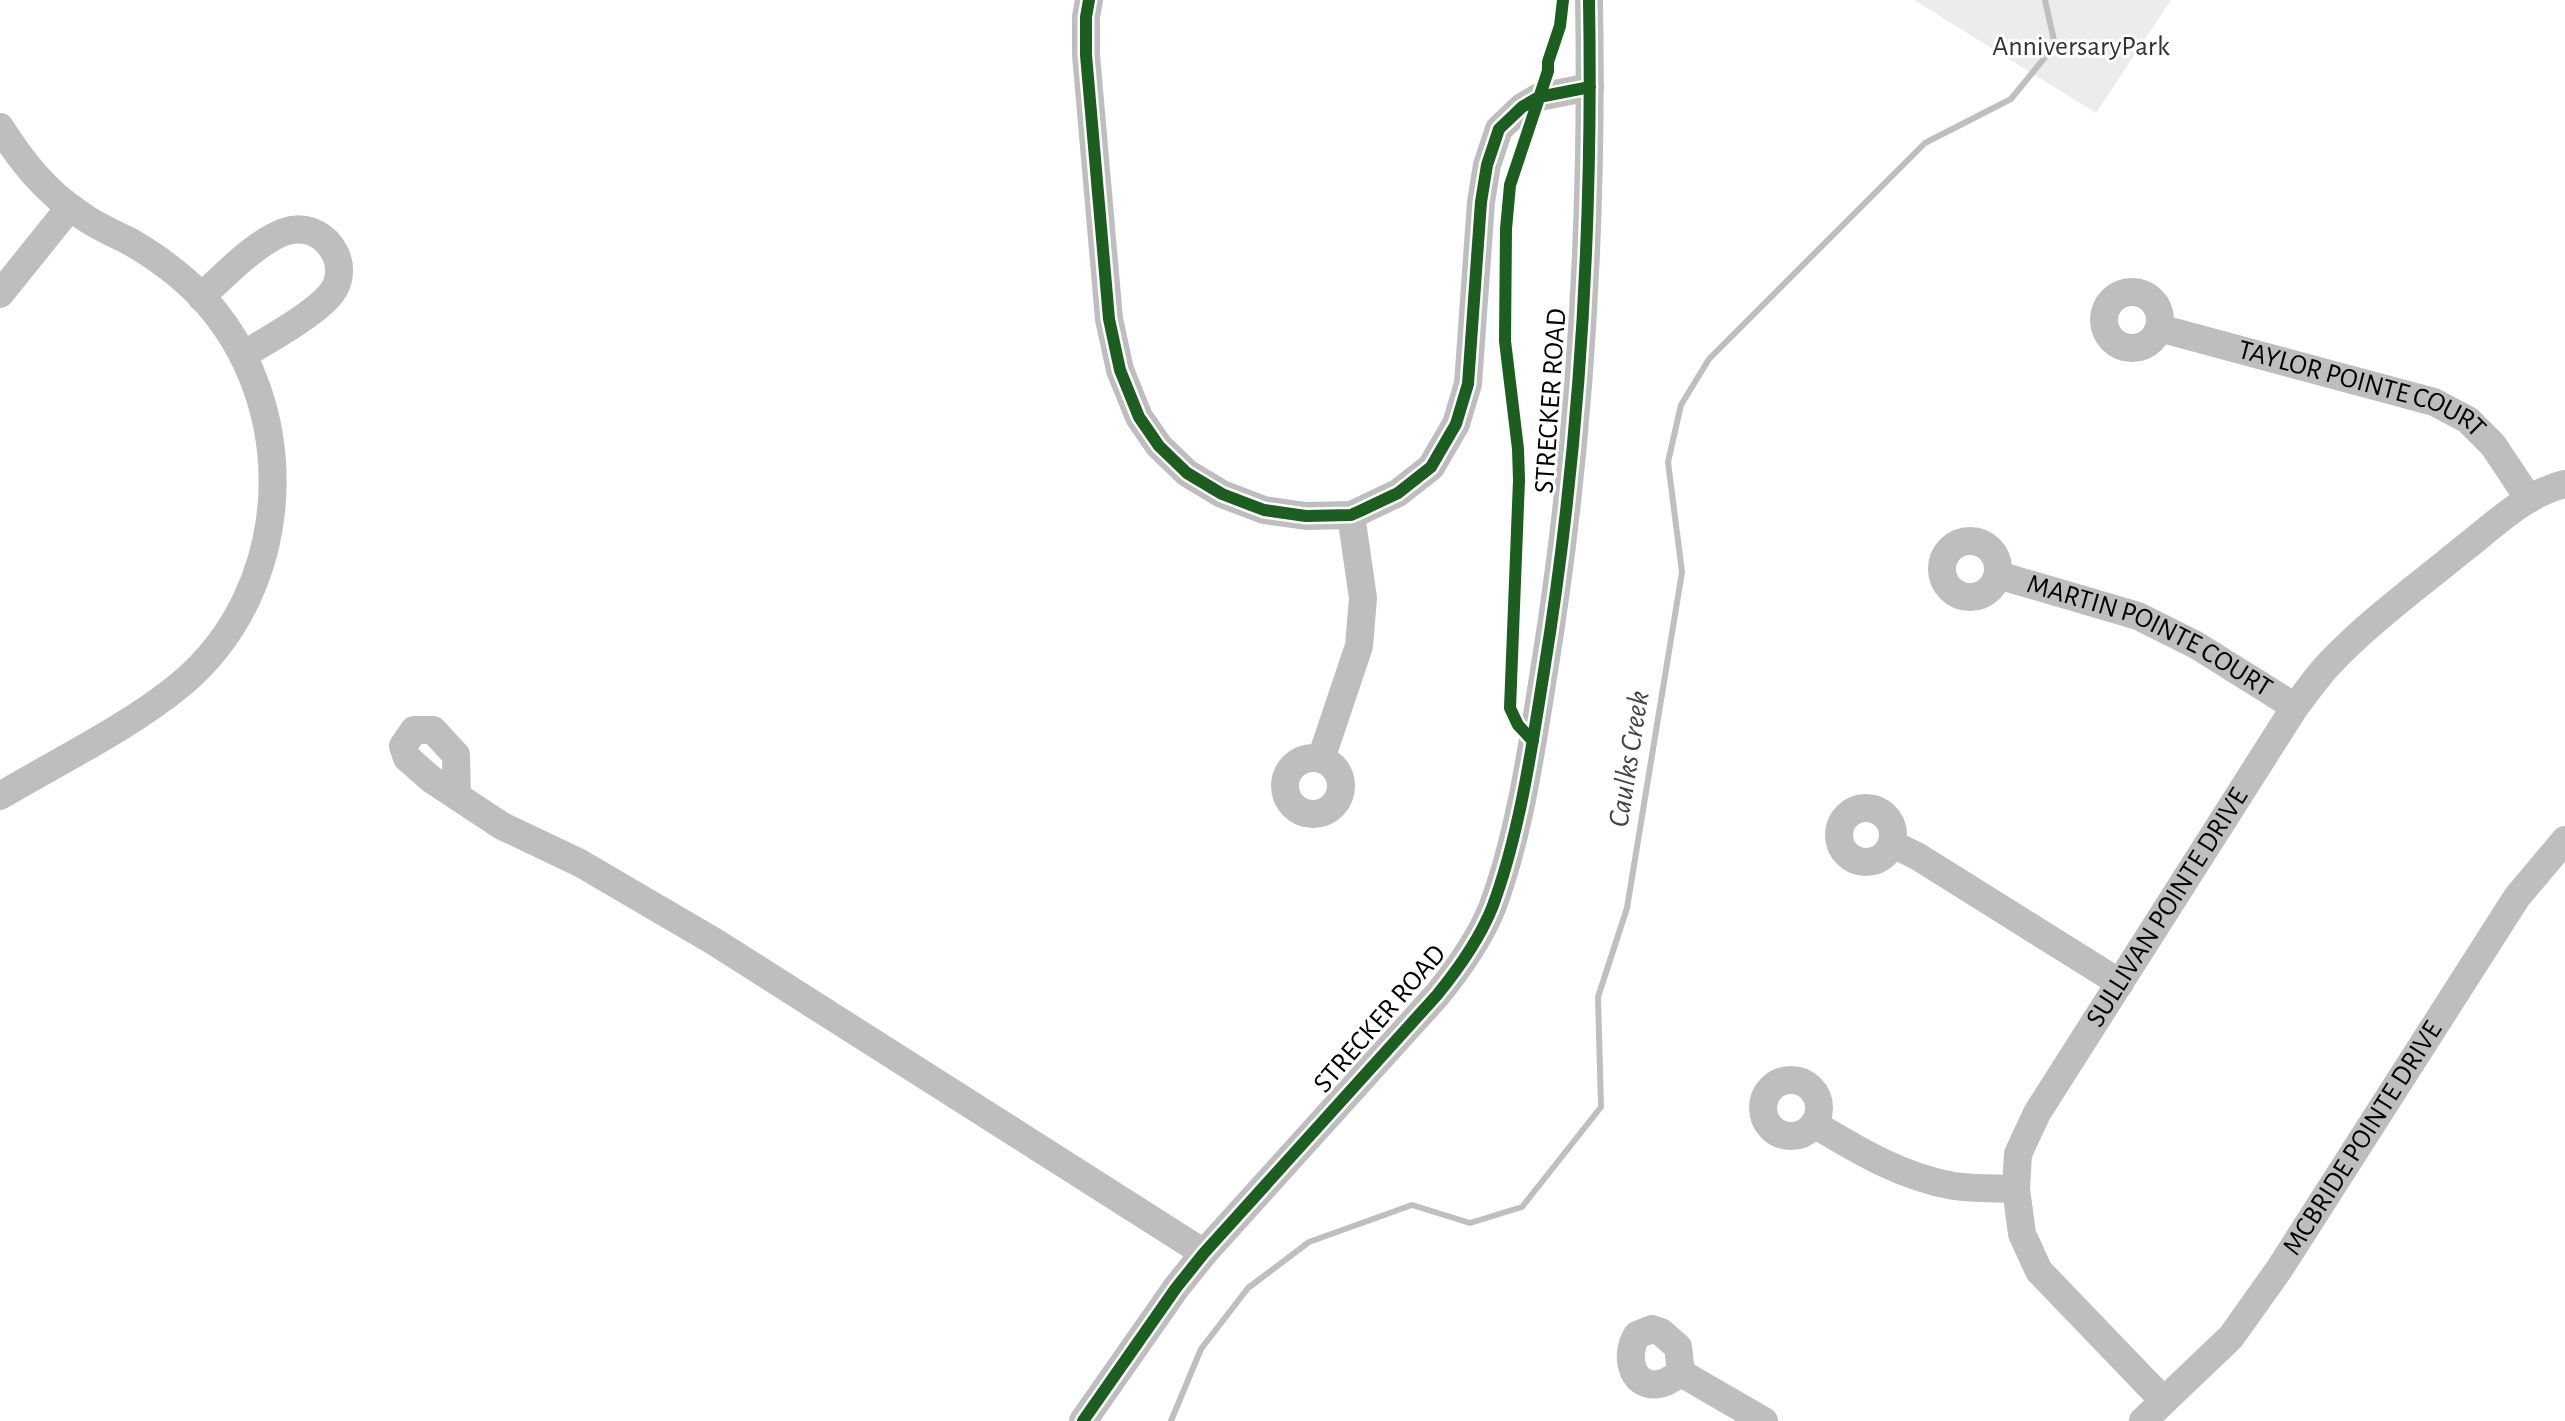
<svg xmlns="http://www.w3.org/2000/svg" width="2565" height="1421" font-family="'Alegreya Sans',sans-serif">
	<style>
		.green { fill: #ececec }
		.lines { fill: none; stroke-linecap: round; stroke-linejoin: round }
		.stream { stroke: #bfbfbf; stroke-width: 6 }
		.minor { stroke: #bebebe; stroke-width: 28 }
		.cycleway-casing { stroke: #fff; stroke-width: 17 }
		.cycleway { stroke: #1b5e20; stroke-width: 12 }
		.labels { text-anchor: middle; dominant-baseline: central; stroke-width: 6; stroke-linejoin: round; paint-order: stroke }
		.park-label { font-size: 28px; fill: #333; stroke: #fff }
		.street-label { font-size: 28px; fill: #000; stroke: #fff }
		.water-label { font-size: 30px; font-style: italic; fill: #444; stroke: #fff }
	</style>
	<rect width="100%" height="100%" fill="#fff"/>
	<path class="green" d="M1914,0H2171L2096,113Z"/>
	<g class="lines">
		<path class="stream" d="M1171,1421L1201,1349L1248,1288L1309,1242L1412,1205L1470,1223L1522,1207L1601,1107L1598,997L1627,908L1682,572L1668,462L1681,405L1709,359L1925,143L2011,99L2055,45L2045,0"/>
		<g class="minor">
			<path d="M1089,0L1086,17V55L1109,319L1120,370L1139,417L1159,446L1187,473L1222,494L1264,510L1306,516L1351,515L1360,511L1398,493L1431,467L1456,424L1468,384L1481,202L1487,165L1499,129L1522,107L1539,97L1590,87"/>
			<path d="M0,127C22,162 46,192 81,215C96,226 113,233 129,241C155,256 180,274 201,296C303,404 296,589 180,685C129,727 57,762 0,796"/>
			<circle cx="2132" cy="320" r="28"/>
			<path d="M0,294L70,207"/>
			<path d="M201,297C224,276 255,243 284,232C322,218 356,264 330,295C312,316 266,341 243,355"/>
			<path id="s1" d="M2159,328L2434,402L2468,420L2493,445L2529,499"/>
			<circle cx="1970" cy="569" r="28"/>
			<path id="s2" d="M1998,575L2138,616L2196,645L2295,707"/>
			<circle cx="1313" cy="786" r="28"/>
			<path d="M1321,759L1359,646L1363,598L1351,515"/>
			<path d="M457,796L456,755L433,730H414L403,746L407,758L431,779L502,826L580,863L715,942L1204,1253"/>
			<circle cx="1866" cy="835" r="27"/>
			<path d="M1892,844L1917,856L2120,983"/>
			<circle cx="1791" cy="1108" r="28"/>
			<path d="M1814,1124C1859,1151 1902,1177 1954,1186C1974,1189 1995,1188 2016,1189"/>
			<path d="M1652,1329L1661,1332L1678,1347L1681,1373C1676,1376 1669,1381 1663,1383C1633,1392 1623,1357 1637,1335Z"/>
			<path d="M1681,1373L1764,1421"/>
			<path id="s3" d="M2164,1401L2039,1271L2022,1234L2016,1189L2018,1154L2037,1113L2295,707C2307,692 2317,676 2330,663C2370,621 2417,587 2462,550C2493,526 2526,493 2565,484"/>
			<path d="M1083,1421L1176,1288L1204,1253L1437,995C1459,968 1479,940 1492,908C1519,837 1532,747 1544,671C1580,450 1593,224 1589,0"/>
			<path id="s4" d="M2143,1421L2231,1337L2280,1268L2517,897L2565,840"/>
		</g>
		<defs>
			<path id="cycleway" d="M1089,0L1086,17V55L1109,319L1120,370L1139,417L1159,446L1187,473L1222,494L1264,510L1306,516L1351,515L1360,511L1398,493L1431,467L1456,424L1468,384L1481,202L1487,165L1499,129L1522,107L1539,97L1590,87
				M1533,741L1518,725L1510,708L1519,480L1518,449L1505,341L1506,229L1510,185L1548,71V62L1560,26L1563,0
				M1083,1421L1176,1288L1204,1253L1437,995C1459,968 1479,940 1492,908C1519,837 1532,747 1544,671C1580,450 1593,224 1589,0"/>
		</defs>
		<use href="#cycleway" class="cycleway-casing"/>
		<use href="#cycleway" class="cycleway"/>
	</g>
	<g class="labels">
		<g class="park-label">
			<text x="2081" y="47">AnniversaryPark</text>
		</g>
		<g class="street-label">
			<text stroke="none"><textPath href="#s1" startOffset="212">TAYLOR POINTE COURT</textPath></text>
			<text transform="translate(1551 401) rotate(-86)">STRECKER ROAD</text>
			<text stroke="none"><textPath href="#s2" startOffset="164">MARTIN POINTE COURT</textPath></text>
			<text stroke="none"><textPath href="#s3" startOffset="590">SULLIVAN POINTE DRIVE</textPath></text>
			<text transform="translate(1380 1019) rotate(-49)">STRECKER ROAD</text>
			<text stroke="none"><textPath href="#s4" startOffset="360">MCBRIDE POINTE DRIVE</textPath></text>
		</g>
		<g class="water-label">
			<text transform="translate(1629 759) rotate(-81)">Caulks Creek</text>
		</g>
	</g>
</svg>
